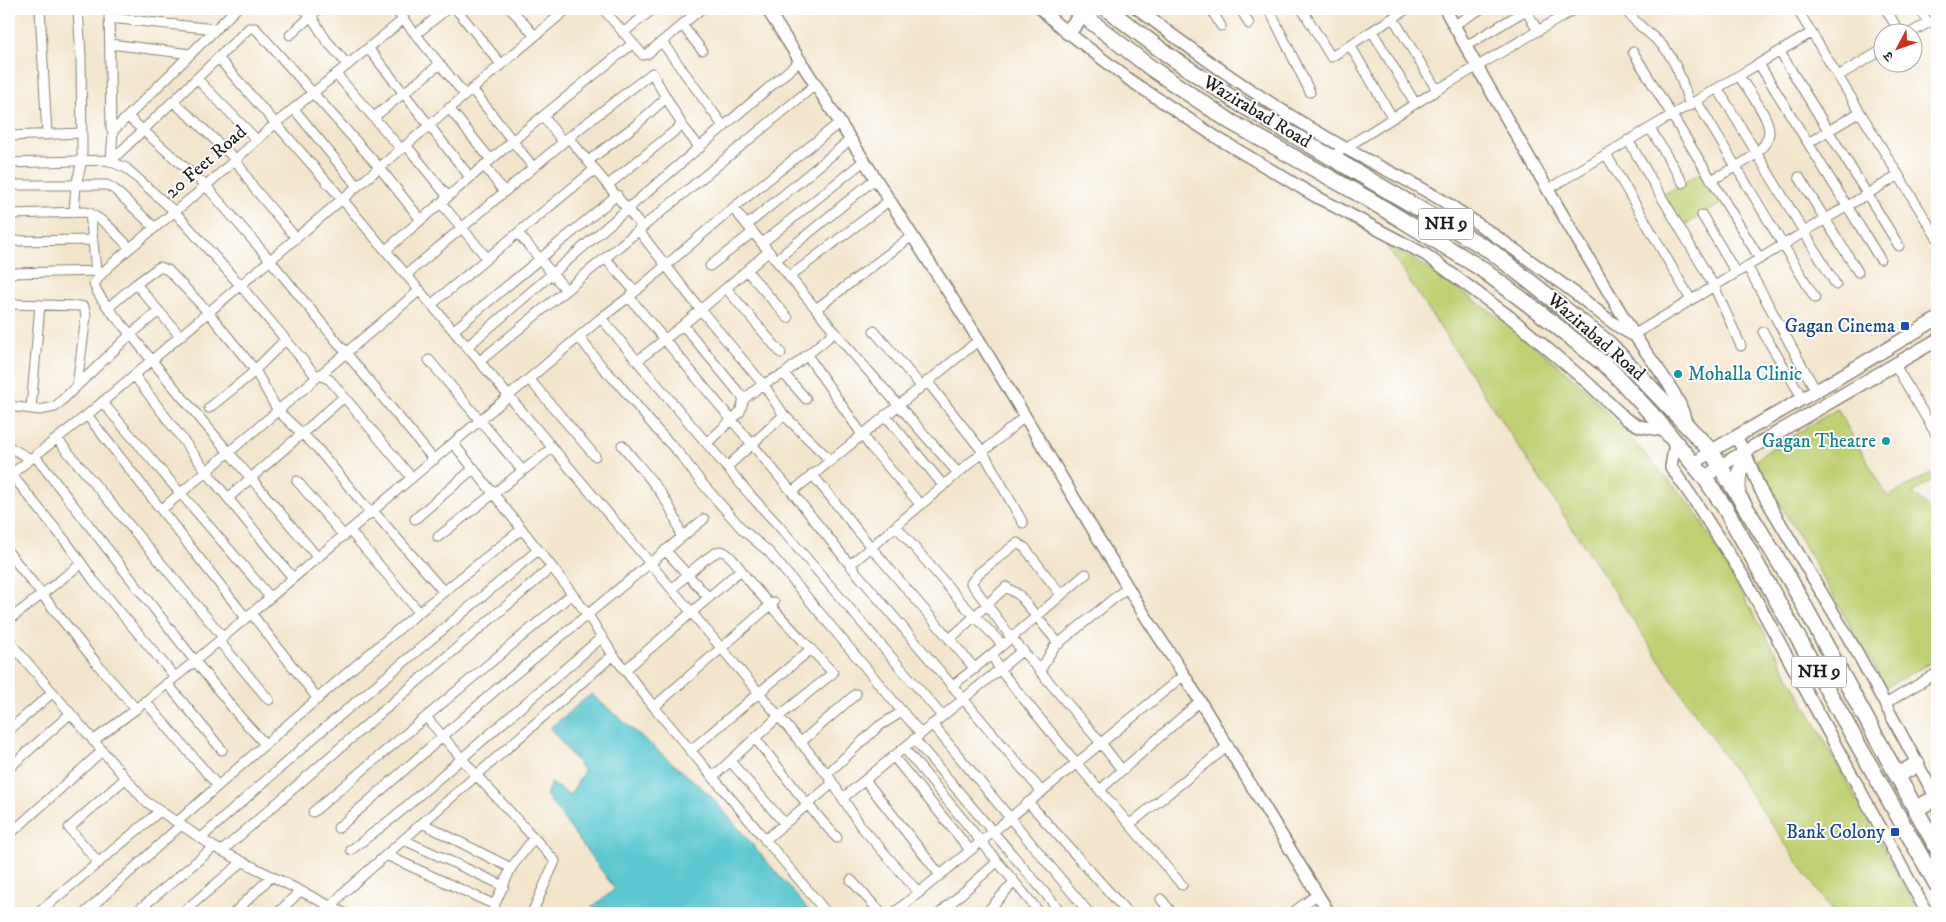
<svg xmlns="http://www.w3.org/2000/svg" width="1946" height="922" font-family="'IM FELL DW Pica','Noto Serif Devanagari',serif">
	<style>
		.green { fill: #bfd073; stroke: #6e7648 }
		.water { fill: #5bc8d1; stroke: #3c7276 }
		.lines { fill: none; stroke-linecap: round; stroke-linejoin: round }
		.minor-casing { stroke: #888074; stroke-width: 11 }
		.tertiary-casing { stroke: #888074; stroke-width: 14 }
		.secondary-casing { stroke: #888074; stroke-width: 15 }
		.primary-casing { stroke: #888074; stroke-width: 16 }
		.trunk-casing { stroke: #888074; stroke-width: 18 }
		.minor { stroke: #fff; stroke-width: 9 }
		.tertiary { stroke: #fff; stroke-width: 11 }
		.secondary { stroke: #fff; stroke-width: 12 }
		.primary { stroke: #fff; stroke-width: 14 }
		.trunk { stroke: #fff; stroke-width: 15 }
		.transit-dot { fill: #1a4fb4; stroke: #fff; stroke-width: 2 }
		.culture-dot { fill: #0f9aa8; stroke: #fff; stroke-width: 2 }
		.labels { text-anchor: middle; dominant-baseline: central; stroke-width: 4; stroke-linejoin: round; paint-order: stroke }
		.shield { fill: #fff; stroke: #606060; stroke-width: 1 }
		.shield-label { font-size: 18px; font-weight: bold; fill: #1c1c1c }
		.street-label { font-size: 19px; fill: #1c1c1c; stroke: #fff }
		.transit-label { font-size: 19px; fill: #164399; stroke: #fff; text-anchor: end }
		.culture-label { font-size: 19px; fill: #0d838f; stroke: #fff; text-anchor: start }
	</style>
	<rect width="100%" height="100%" fill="#fff"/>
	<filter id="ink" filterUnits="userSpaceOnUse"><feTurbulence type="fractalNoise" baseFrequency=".02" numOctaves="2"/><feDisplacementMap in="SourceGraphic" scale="10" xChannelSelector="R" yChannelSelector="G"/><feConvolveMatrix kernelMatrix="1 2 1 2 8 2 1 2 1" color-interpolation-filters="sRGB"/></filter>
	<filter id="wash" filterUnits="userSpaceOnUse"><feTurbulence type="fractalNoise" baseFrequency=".0096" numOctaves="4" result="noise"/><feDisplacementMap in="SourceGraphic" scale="20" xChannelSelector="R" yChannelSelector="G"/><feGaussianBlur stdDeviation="1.12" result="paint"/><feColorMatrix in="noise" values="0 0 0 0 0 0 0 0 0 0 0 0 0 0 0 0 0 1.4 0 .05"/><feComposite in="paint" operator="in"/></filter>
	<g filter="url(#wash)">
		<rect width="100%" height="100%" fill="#f3e5cc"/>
		<path class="green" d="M1705,170L1724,202L1680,228L1661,196Z
			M1385,244L1425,266L1514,328L1585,388L1693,507L1800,696L1919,913H1833L1685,699Z
			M1837,409L1888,497L1931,473L1935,478L1913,493L1930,510L1937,506V659L1886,687L1755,461L1769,450Z"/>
		<path class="water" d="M591,694L709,794L811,913H585L615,889L546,795L551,783L570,795L584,771L550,728Z"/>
	</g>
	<g filter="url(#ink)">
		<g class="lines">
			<defs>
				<path id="minor" d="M40,9L47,135
					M109,9L111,128L113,131L236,9
					M304,9L311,16L326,40L348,65
					M395,9L465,95
					M456,9L501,64
					M511,9L535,36
					M603,9L643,55L647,54L701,9
					M1211,9L1221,26
					M1241,9L1249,24
					M1269,9L1310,92
					M1302,9L1331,57L1407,9
					M1525,9L1538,31
					M1555,9L1561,18
					M1625,9C1634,23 1650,33 1662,45C1677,62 1683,84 1690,106
					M1797,9L1937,238
					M1886,9L1899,32
					M1920,9L1928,23
					M109,18L215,29
					M1393,18L1437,90
					M682,25L702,50
					M1454,25L1481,9
					M1372,31L1415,103
					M1912,32L1928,23L1937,20
					M623,33L653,9
					M416,34L447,9
					M290,35L319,9
					M662,42L724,127
					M110,44L191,54
					M1350,45L1392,117
					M1466,46L1526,10
					M368,48L470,177
					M1633,52L1760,259
					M1780,52L1899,246
					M219,59L342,199L650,563L827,774L860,825L919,893
					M1759,64L1880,259
					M336,74L401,149
					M1838,76L1884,49
					M197,79L257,140
					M472,89L533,167
					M1718,89L1836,285
					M173,102L192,118L235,159L254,188L296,238
					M1697,102L1815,298
					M449,108L491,160
					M294,109L357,186
					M543,116L563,142
					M128,117L206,186L270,260L434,460
					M374,117L440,64
					M1650,128L1683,183
					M9,136L82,133
					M568,137L642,227
					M1628,140L1714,286L1741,346
					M1808,143L1860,112
					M406,145L448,197
					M1606,154L1691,300
					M1331,157L1437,90L1575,9
					M111,161L249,28H255L379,167L421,220
					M111,161L113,131
					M588,161L636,125L666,98
					M9,163L107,160L126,168L174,211L240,285L316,376L320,375L330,380L412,478
					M484,165L504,192
					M1799,177L1858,272
					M1711,180C1729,170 1769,154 1769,131C1769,116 1747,89 1739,76
					M9,185H107L114,189L154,227
					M608,185L682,125
					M1547,190C1635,136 1723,85 1811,33
					M441,203L487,258
					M733,208L849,349L958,473
					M74,212L76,185L82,161V146L81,57L78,9
					M90,213L96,271
					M9,214L85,212C103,217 117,235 130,248
					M1702,215L1736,273
					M747,225L850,140
					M638,230L700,309L763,384L784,415L830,460
					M518,233L566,290
					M9,241L93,240
					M762,243L865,160
					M386,250L522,133L632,44
					M605,258L635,291
					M776,260L876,178
					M710,266L753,232
					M1747,266L1816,391
					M747,271L788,318
					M9,273L104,271
					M407,274L579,129L652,73L682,125L700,148
					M789,277L890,200
					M136,284L180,336
					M726,288L781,353
					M629,297L792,492L850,565L1042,792
					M9,304L80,306L84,307L86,316L77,386
					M432,304L595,169
					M109,307L136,284L159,267L168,270L208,312L255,370L278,411L317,448L369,511H373L444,592
					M816,309L912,236
					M601,318L751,496L778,525L942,716
					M683,325L744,399
					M454,330L617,195
					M874,331L921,386
					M1763,332L1803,399
					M1633,335L1899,175
					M579,337L603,368L618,383L657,430L679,453L701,482L743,530L769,552L921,734
					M468,346L801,60
					M807,355L870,446L920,504
					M429,360L522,470
					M480,361L815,85
					M637,361L683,325L768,252
					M1895,365L1937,436
					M784,374L806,399
					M134,375L214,481L293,578
					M529,379L595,456
					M927,381L983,452L1023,523
					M102,402L270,597
					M9,406L40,410L55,407L131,334L159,311
					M209,408L249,376L285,340
					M31,409L40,305
					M87,415L246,618
					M885,415L943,485
					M57,439L223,637
					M453,443L552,567L588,615L613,655L654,707L827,913
					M707,443L740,412L744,399L763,384L784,374L835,332
					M622,445C644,473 675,502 681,538
					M9,447L31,459
					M35,456L195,661L240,717L265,744
					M727,467L784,415
					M11,474L67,543L94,581L175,677
					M812,474L870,546L975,669
					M9,476L87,415L567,9
					M297,481L344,536
					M792,492L979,340
					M228,498L344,397
					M162,509L420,290
					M415,519L474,468
					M896,526L963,604L1003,645
					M350,531L419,612
					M438,537L552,448
					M665,550L709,598
					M9,553L98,665L136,709
					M318,558C258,485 196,416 137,342C126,328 99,301 94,284L104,271L130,248L206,186L276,123L404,19
					M850,565L1024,417
					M672,589C682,580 708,554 720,551C727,549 742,571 746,577C773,611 804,641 833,673L778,717L713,777
					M1061,595L1025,548L1017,543L979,573L971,583L1011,637L1100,742L1122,770
					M251,613L318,699
					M9,620L81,564
					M950,639L1006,587L1019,595L1059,644
					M9,641L145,801L214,847L344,913
					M219,641L269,700
					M992,655L1000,670L1077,764L1182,885
					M625,670L737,573
					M1040,671L1054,647L1128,587
					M167,683L222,750
					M952,686C998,651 1041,612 1086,574
					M145,701L218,786
					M1885,704L1937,673
					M654,707L774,602
					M426,717L477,776L534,838
					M932,724L1089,913
					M9,730L52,693
					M755,738L807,804L837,838
					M914,739L1062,913
					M93,741L136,709L195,661L601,318L629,297L733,208L839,123
					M800,743L856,694
					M904,748L1040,913
					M691,750L811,649
					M893,756L970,850
					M730,761L785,824
					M9,768L70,714
					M827,774L879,726L902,712
					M865,780L940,875
					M1101,789L1200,701
					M843,798L1023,650
					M1028,802L1128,913
					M313,812L572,594
					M177,822C290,722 403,622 522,529
					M422,823L511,868
					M1130,824L1228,746
					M338,828L498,688L704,519
					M9,835L102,751
					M201,838L326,727L538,550
					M404,840L504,886
					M765,840L833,783
					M351,850L394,817L602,637
					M222,851L364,727L552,567
					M386,855L495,905
					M99,863L69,828L126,778
					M851,880L881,913
					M1161,899L1172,913
					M38,913L160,811
					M85,913L181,825
					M135,913L214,847
					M182,913L242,862
					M234,913L271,877
					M278,913L299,892
					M326,913L343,893L613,655
					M491,913L511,868L534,838L555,861L532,913
					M894,913L1184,675
					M940,913L997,862
					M986,913L1014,882
					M1292,913L1318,894"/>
				<path id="tertiary" d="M767,9L979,340L1142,611L1184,675L1329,913
					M1041,9L1057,24L1131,81L1219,139L1315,196L1426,255L1510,317L1589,384L1626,419L1639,426L1666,431
					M1138,9C1204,60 1272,107 1345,148C1380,168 1418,184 1451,206C1493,233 1532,262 1572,291C1593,306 1610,324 1633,335
					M1445,9C1505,118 1568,225 1632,331C1647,357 1685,398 1686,426
					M1736,438L1745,452L1760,489L1858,654L1937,800
					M1675,442L1671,467L1696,503L1745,579L1927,913"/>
				<path id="secondary" d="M1694,464L1711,451L1816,391L1937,319
					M1705,478L1720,466L1937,340"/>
				<path id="primary" d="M1738,494L1739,476L1745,452"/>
				<path id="trunk" d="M1075,9L1151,68L1231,122L1368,199L1479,267L1544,316L1610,369L1657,420L1705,478L1725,508L1937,885
					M1107,9L1168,55L1242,105L1491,251L1609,344L1711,451L1720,466L1789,578L1937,848
					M1068,32L1082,15
					M1897,776L1917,764
					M1915,809L1936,798"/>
			</defs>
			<use href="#minor" class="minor-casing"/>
			<use href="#tertiary" class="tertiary-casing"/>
			<use href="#secondary" class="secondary-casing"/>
			<use href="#primary" class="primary-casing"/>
			<use href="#trunk" class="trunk-casing"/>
			<use href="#minor" class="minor"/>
			<use href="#tertiary" class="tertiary"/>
			<use href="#secondary" class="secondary"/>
			<use href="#primary" class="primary"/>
			<use href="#trunk" class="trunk"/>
		</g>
	</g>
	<g class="transit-dot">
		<rect x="1900" y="321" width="10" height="10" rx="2.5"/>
		<rect x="1890" y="827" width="10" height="10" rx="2.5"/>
	</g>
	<g class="culture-dot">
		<circle cx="1678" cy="374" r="5"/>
		<circle cx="1886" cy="441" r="5"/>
	</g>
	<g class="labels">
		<g class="shield">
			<rect x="1418.5" y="208.5" width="55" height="31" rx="4"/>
			<rect x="1791.5" y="656.5" width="55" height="31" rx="4"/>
		</g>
		<g class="shield-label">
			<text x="1446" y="224">NH 9</text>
			<text x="1819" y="672">NH 9</text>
		</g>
		<g class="street-label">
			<text transform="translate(1257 112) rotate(31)">Wazirabad Road</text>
			<text transform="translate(206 162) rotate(-41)">20 Feet Road</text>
			<text transform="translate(1596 337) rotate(41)">Wazirabad Road</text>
		</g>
		<g class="transit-label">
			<text x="1895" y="326">Gagan Cinema</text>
			<text x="1885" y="832">Bank Colony</text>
		</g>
		<g class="culture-label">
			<text x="1688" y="374">Mohalla Clinic</text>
			<text x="1876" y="441" text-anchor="end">Gagan Theatre</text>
		</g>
	</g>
	<rect width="1946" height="922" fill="none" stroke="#fff" stroke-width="30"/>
	<g transform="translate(1898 48) rotate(229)"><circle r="24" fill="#ffffff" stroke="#a4a4a4"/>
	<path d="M0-4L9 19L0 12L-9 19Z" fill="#c8321e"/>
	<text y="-8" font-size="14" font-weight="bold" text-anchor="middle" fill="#1c1c1c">उ</text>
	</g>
</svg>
